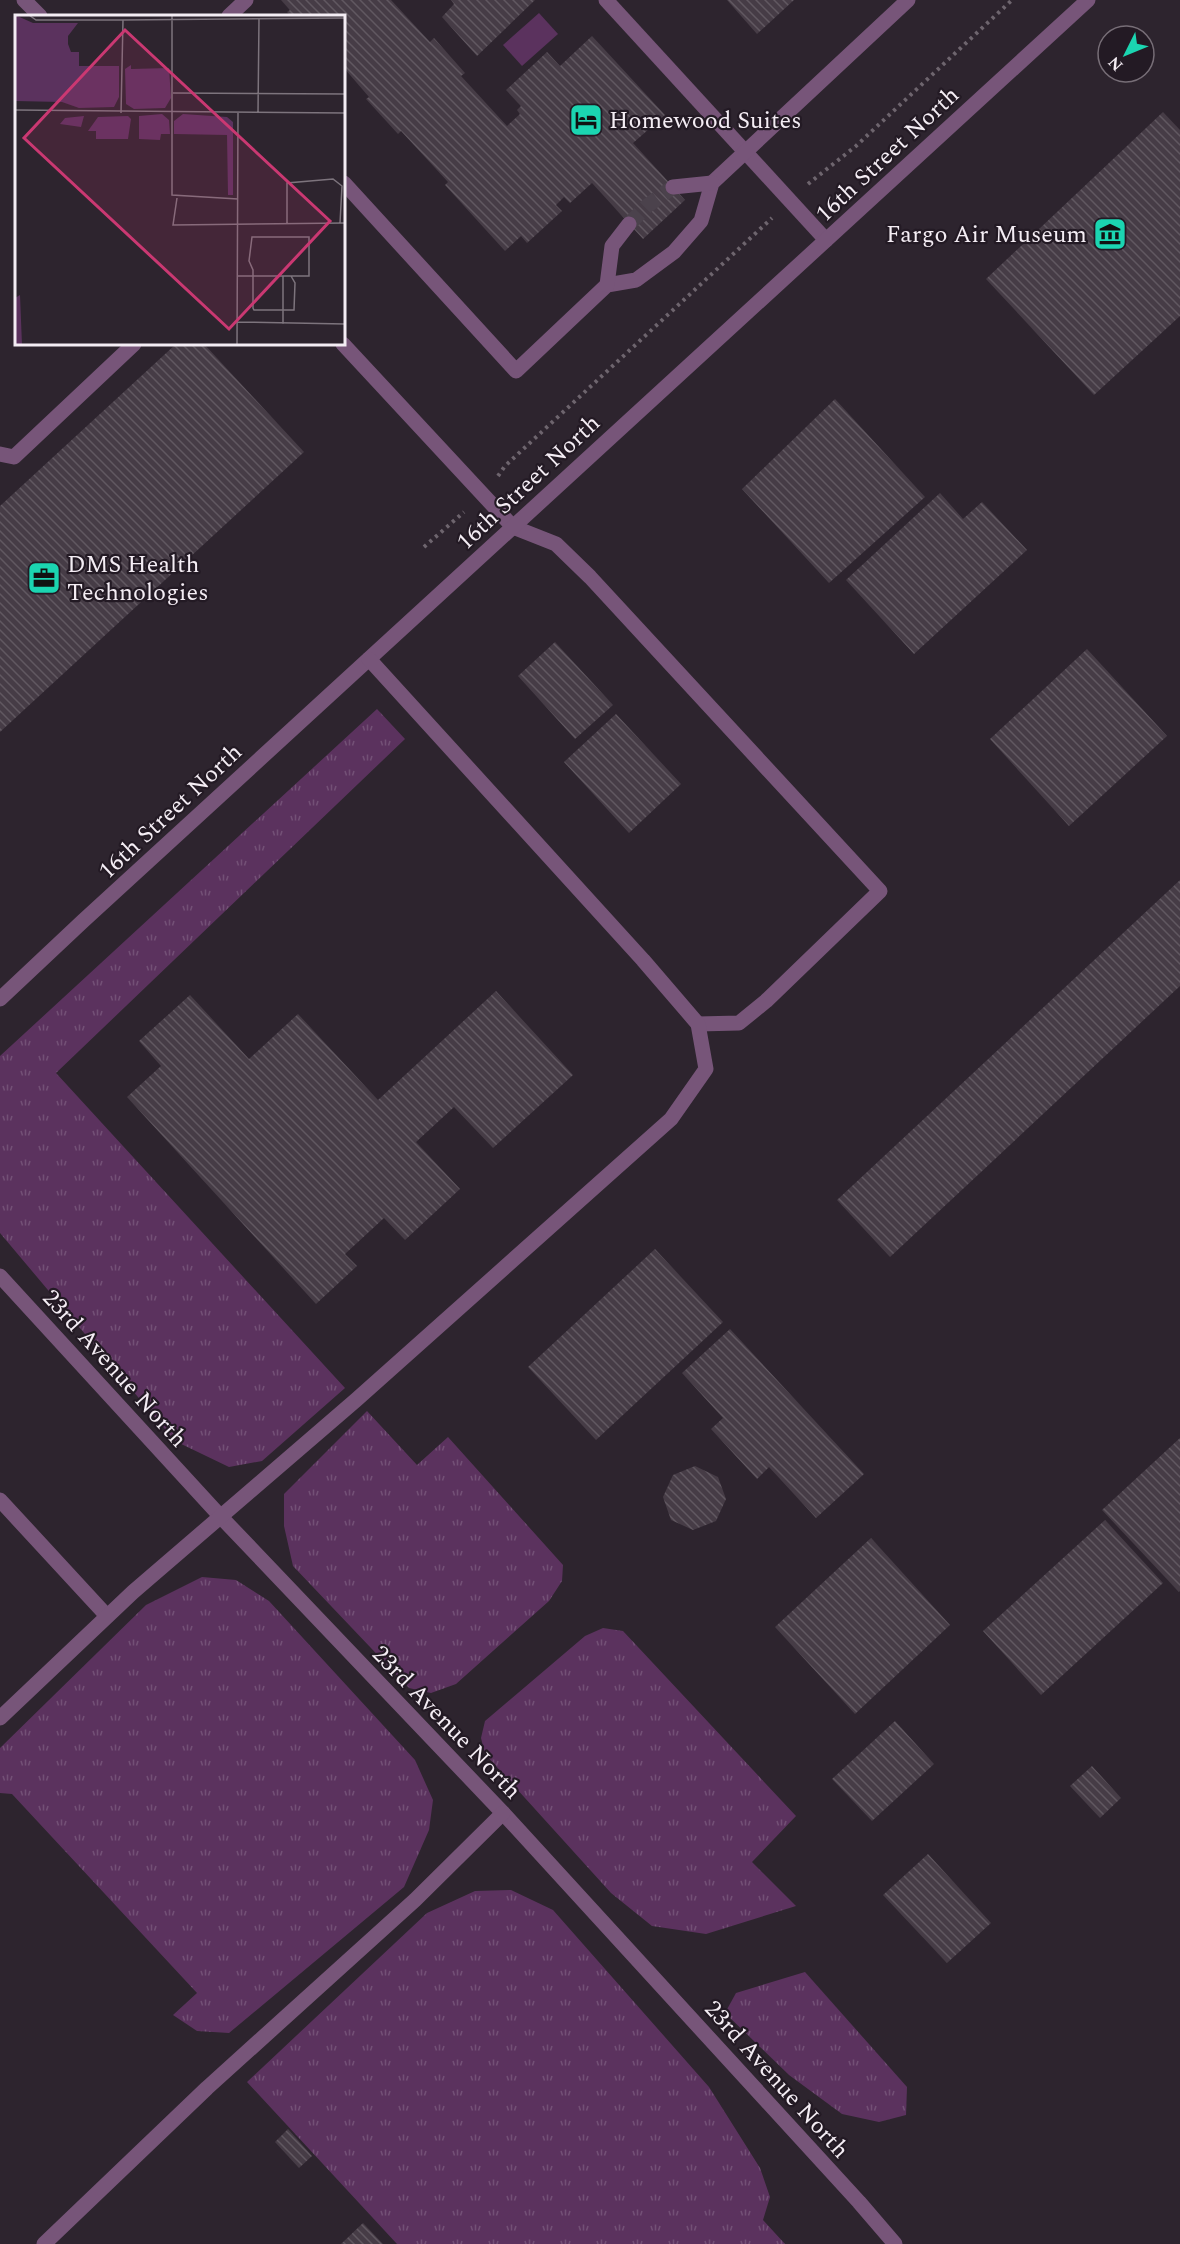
<svg xmlns="http://www.w3.org/2000/svg" width="1180" height="2244" viewBox="0 0 1180 2244" font-family="Spectral,serif">
  <style>
    .grass { fill: url(#grass-tufts) }
    .park { fill: #5b325e }
    .building { fill: url(#building-back-hatch) }
    .lines { fill: none; stroke-linecap: round; stroke-linejoin: round }
    .minor-tunnel { stroke: #4b424c; stroke-width: 15; stroke-dasharray: 15 8; stroke-linecap: butt }
    .path { stroke: #6e656e; stroke-width: 4; stroke-dasharray: 3 4.5; stroke-linecap: butt }
    .minor { stroke: #775579; stroke-width: 15 }
    .labels { text-anchor: middle; stroke-width: 4.5; stroke-linejoin: round; paint-order: stroke }
    .poi-label { font-size: 24px; fill: #f4edf4; stroke: #231a24; text-anchor: start }
    .street-label { font-size: 24px; fill: #f4edf4; stroke: #231a24 }
    .inset-road { fill: none; stroke: #7d747d; stroke-width: 1.5 }
    .view { fill: #ca3872; fill-opacity: 0.15; stroke: #ca3872; stroke-width: 3 }
    .inset-edge { fill: none; stroke: #f4edf4; stroke-width: 3 }
  </style>
  <defs>
    <pattern id="grass-tufts" width="24" height="20" patternUnits="userSpaceOnUse" patternTransform="scale(1.5)"><rect width="24" height="20" fill="#5b325e"/><path d="M3 7l-1-3M5 7V3M7 7l1-3M15 17l-1-3M17 17v-4M19 17l1-3" fill="none" stroke="#735076"/></pattern>
    <pattern id="building-back-hatch" width="6" height="6" patternUnits="userSpaceOnUse" patternTransform="scale(1.5)"><rect width="6" height="6" fill="#463c46"/><path d="M-1 5l2 2M0 0l6 6M5-1l2 2" fill="none" stroke="#615861"/></pattern>
  </defs>
  <rect width="100%" height="100%" fill="#2d242e"/>
  <g class="grass">
    <polygon points="377,709 405,739 56,1073 345,1388 262,1461 229,1467 175,1441 0,1233 0,1056"/>
    <polygon points="367,1411 417,1465 448,1437 563,1565 562,1581 549,1601 456,1684 431,1693 409,1688 293,1566 284,1526 284,1494"/>
    <polygon points="202,1577 236,1580 269,1601 415,1760 433,1800 429,1830 404,1887 229,2033 197,2031 173,2015 197,1993 12,1794 0,1793 0,1748 146,1605"/>
    <polygon points="603,1628 623,1631 796,1816 752,1862 796,1906 706,1934 652,1926 611,1893 485,1754 481,1738 485,1721 585,1636"/>
    <polygon points="511,1890 553,1910 709,2087 760,2168 770,2197 763,2220 785,2244 397,2244 247,2082 427,1913 475,1891"/>
    <polygon points="805,1972 907,2087 906,2115 879,2122 842,2114 789,2075 725,2013 736,1993"/>
  </g>
  <polygon class="park" points="539,13 558,34 522,66 503,45"/>
  <g class="building">
    <polygon points="281,0 391,0 430,42 434,38 465,73 461,76 507,126 520,114 517,110 521,106 506,90 547,52 560,66 592,36 665,115 633,143 685,200 643,239 592,183 570,203 564,197 556,205 562,211 527,243 521,236 505,251 445,185 448,182 401,131 398,134 366,99 369,97 344,68 344,16 291,16 287,12 290,10"/>
    <polygon points="451,0 535,0 477,56 442,17 454,4"/>
    <polygon points="727,0 794,0 757,34"/>
    <polygon points="1163,112 1180,130 1180,316 1094,395 986,279"/>
    <polygon points="176,344 204,344 304,452 0,732 0,506"/>
    <polygon points="835,399 925,497 829,583 742,489"/>
    <polygon points="940,493 963,519 982,502 1027,550 914,654 846,580"/>
    <polygon points="555,642 613,705 575,739 518,676"/>
    <polygon points="1087,649 1167,736 1069,826 990,739"/>
    <polygon points="616,714 681,784 629,833 564,762"/>
    <polygon points="1180,880 1180,986 890,1257 837,1200"/>
    <polygon points="496,991 573,1075 493,1148 454,1107 416,1142 460,1189 405,1240 384,1218 345,1254 357,1266 316,1304 127,1097 161,1066 139,1041 190,995 249,1059 298,1014 378,1100"/>
    <polygon points="655,1249 723,1322 596,1440 528,1367"/>
    <polygon points="730,1329 864,1474 816,1518 769,1467 757,1479 711,1429 723,1418 682,1373"/>
    <polygon points="1180,1438 1180,1591 1179,1592 1102,1510"/>
    <polygon points="695,1466 718,1477 726,1499 716,1521 693,1530 671,1520 663,1497 673,1475"/>
    <polygon points="1105,1520 1163,1583 1041,1695 983,1631"/>
    <polygon points="871,1538 950,1625 855,1714 775,1627"/>
    <polygon points="895,1721 934,1764 872,1821 832,1779"/>
    <polygon points="1092,1766 1121,1798 1100,1818 1070,1786"/>
    <polygon points="928,1854 991,1923 947,1963 883,1895"/>
    <polygon points="288,2129 312,2156 299,2168 275,2142"/>
    <polygon points="363,2223 383,2244 341,2244"/>
  </g>
  <g class="lines">
    <polyline class="minor-tunnel" points="629,224 647,206 673,187"/>
    <g class="path">
      <polyline points="808,184 856,146 1012,0"/>
      <polyline points="498,476 505,466 772,218"/>
      <polyline points="424,547 464,512"/>
    </g>
    <g class="minor">
      <polyline points="24,0 40,16"/>
      <polyline points="606,0 826,240"/>
      <polyline points="229,16 246,0"/>
      <polyline points="344,183 516,371 607,285 636,280 674,252 701,221 712,183 908,0"/>
      <polyline points="673,187 712,183"/>
      <polyline points="607,285 612,246 629,224"/>
      <polyline points="343,344 513,527 556,544 590,577 880,891 766,1001 739,1023 698,1024"/>
      <polyline points="0,454 14,457 134,344"/>
      <polyline points="0,999 83,921 1088,0"/>
      <polyline points="0,1276 221,1517 503,1813 859,2202 895,2244"/>
      <polyline points="0,1500 107,1616"/>
      <polyline points="0,1718 133,1592 356,1400 671,1119 706,1069 698,1024 643,960 369,659"/>
      <polyline points="44,2244 207,2088 415,1900 503,1813"/>
    </g>
  </g>
  <defs>
    <g id="hotel-square" transform="scale(1.725)"><rect x="-9" y="-9" width="18" height="18" rx="4" fill="#1bd5b1" stroke="#231a24"/><path d="M-6-4.5h1.5V1H6V5H4.5V3h-9V5H-6ZM-4 0a1.8 1.8 0 1 1 3.6 0ZM.5 0V-2.5h3Q6-2.5 6 0Z" fill="#111"/></g>
    <g id="museum-square" transform="scale(1.725)"><rect x="-9" y="-9" width="18" height="18" rx="4" fill="#1bd5b1" stroke="#231a24"/><path d="M0-6L6-3V-2H-6V-3ZM-5-1h2V3h-2ZM-1-1h2V3h-2ZM3-1h2V3H3ZM-6 4H6V6H-6Z" fill="#111"/></g>
    <g id="office-square" transform="scale(1.725)"><rect x="-9" y="-9" width="18" height="18" rx="4" fill="#1bd5b1" stroke="#231a24"/><path d="M-6-3h4V-5.5h4V-3h4V5H-6ZM-1-4.5V-3h2v-1.5ZM-6 0V1H6V0Z" fill="#111"/></g>
  </defs>
  <g fill-rule="evenodd">
    <use href="#hotel-square" x="586" y="120"/>
    <use href="#museum-square" x="1110" y="234"/>
    <use href="#office-square" x="44" y="578"/>
  </g>
  <g class="labels">
    <g class="poi-label">
      <text x="609" y="128">Homewood Suites</text>
      <text x="1087" y="242" text-anchor="end">Fargo Air Museum</text>
      <text x="67" y="572">DMS Health<tspan x="67" dy="28">Technologies</tspan></text>
    </g>
    <g class="street-label">
      <text transform="translate(887 154) rotate(-43)" y="8">16th Street North</text>
      <text transform="translate(528 482) rotate(-43)" y="8">16th Street North</text>
      <text transform="translate(170 811) rotate(-43)" y="8">16th Street North</text>
      <text transform="translate(115 1368) rotate(48)" y="8">23rd Avenue North</text>
      <text transform="translate(447 1722) rotate(46)" y="8">23rd Avenue North</text>
      <text transform="translate(777 2079) rotate(48)" y="8">23rd Avenue North</text>
    </g>
  </g>
  <g transform="translate(15 15)">
    <rect width="330" height="330" fill="#2d242e"/>
    <path d="M 0,0 L 18,8 L 63,8 L 53,21 L 53,29 L 56,37 L 64,37 L 64,51 L 104,51 L 104,82 L 99,92 L 64,93 L 47,87 L 0,86 ZM 116,50 L 116,54 L 154,53 L 156,83 L 150,93 L 119,94 L 111,89 L 110,54 ZM 147,99 L 154,105 L 155,119 L 146,119 L 145,125 L 124,124 L 124,101 ZM 168,99 L 212,102 L 218,107 L 218,180 L 213,180 L 212,120 L 159,119 L 159,106 ZM 69,101 L 66,112 L 45,109 L 50,103 ZM 113,101 L 116,104 L 113,124 L 81,124 L 81,116 L 73,116 L 83,102 ZM 5,280 L 7,330 L 0,330 L 0,283 Z" fill="#5b325e"/>
    <path class="inset-road" d="M 14,0 L 21,5 L 108,5M 157,1 L 157,180 L 223,184M 158,78 L 330,79M 0,95 L 330,98M 106,98 L 108,5 L 330,3M 243,98 L 244,3M 162,183 L 158,210 L 330,208M 272,208 L 272,168 L 318,164 L 327,171 L 325,208M 223,261 L 294,261 L 294,222 L 237,222 L 234,246 L 238,255 L 238,293 L 239,295 L 279,295 L 280,268 L 276,261M 222,307 L 330,309M 268,309 L 268,261M 222,330 L 223,98"/>
    <path class="view" d="M 110,15 L 315,206 L 214,314 L 9,123 Z"/>
    <rect width="330" height="330" class="inset-edge"/>
  </g>
  <g transform="translate(1126 54) rotate(227)"><circle r="28" fill="#231a24" stroke="#776e77" stroke-width="1.5"/>
  <path d="M0-4.5L10 22L0 15L-10 22Z" fill="#1bd5b1"/>
  <text y="-9" font-size="16" font-weight="bold" text-anchor="middle" fill="#f4edf4">N</text>
  </g>
</svg>
